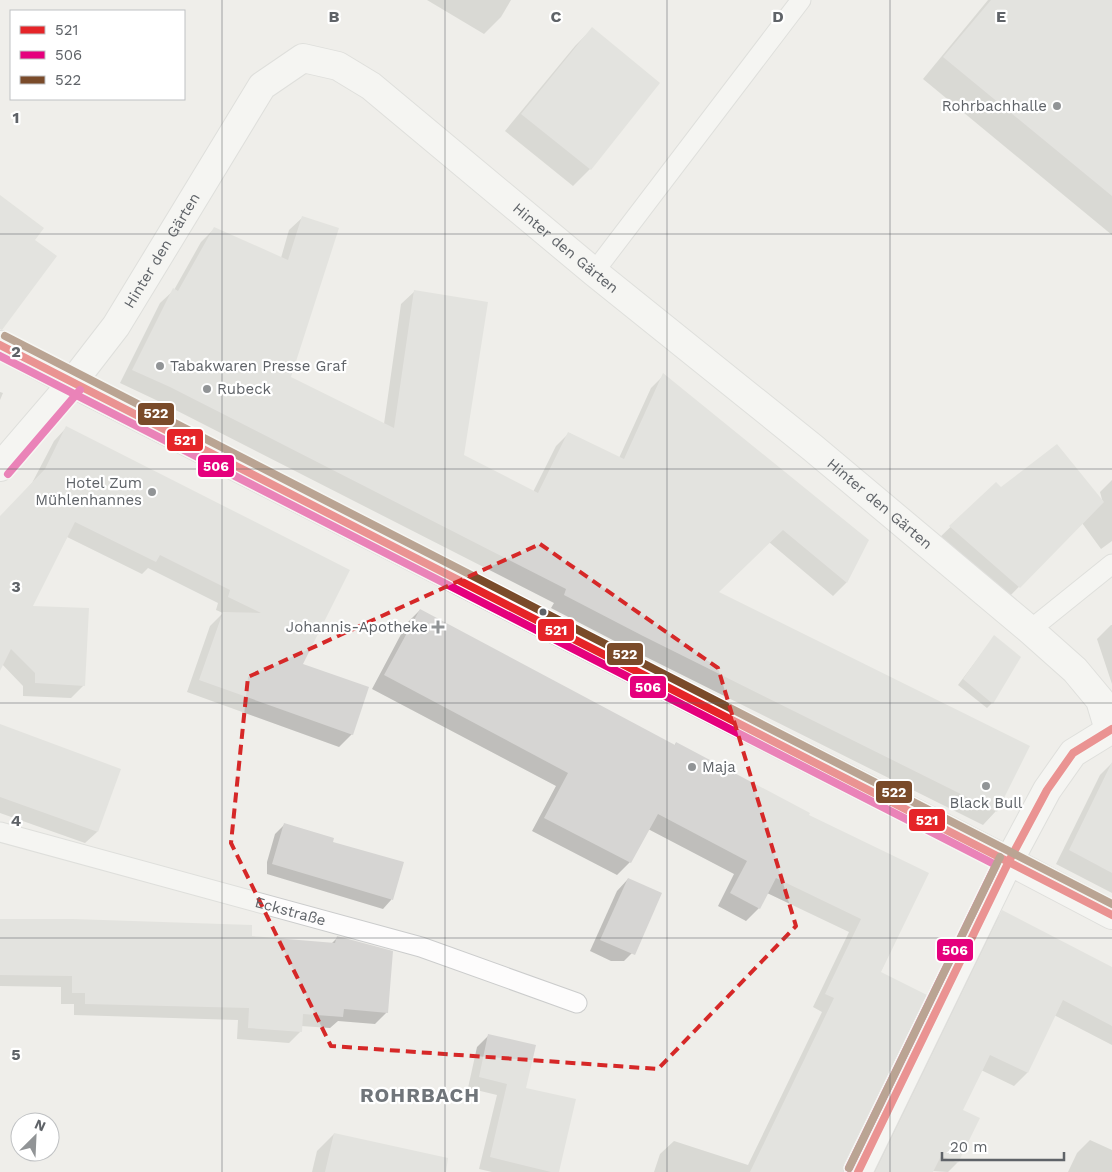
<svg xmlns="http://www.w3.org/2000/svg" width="1112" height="1172" viewBox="0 0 1112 1172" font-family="'Work Sans',sans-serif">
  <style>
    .shadow { fill: #0003 }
    .building { fill: #d6d5d3 }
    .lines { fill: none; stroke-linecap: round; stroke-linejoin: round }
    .service-casing { stroke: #cbcccc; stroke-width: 21 }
    .minor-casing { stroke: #cbcccc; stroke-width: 30 }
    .secondary-casing { stroke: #cacacb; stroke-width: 30 }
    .service { stroke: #fdfcfc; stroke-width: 19 }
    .minor { stroke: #fdfcfc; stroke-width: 28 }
    .secondary { stroke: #fdfcfc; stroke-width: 28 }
    .bus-1-casing { stroke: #fff; stroke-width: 11 }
    .bus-2-casing { stroke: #fff; stroke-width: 11 }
    .bus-3-casing { stroke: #fff; stroke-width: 11 }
    .bus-1 { stroke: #e52428; stroke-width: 8 }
    .bus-2 { stroke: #e5007d; stroke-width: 8 }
    .bus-3 { stroke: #7a4b2a; stroke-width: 8 }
    .marked { fill: none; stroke: #d62828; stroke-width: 4; stroke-dasharray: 10 6; stroke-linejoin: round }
    .grid { fill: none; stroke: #5f6368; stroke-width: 1; stroke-opacity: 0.55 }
    .poi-dot { fill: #919496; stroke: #fff; stroke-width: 2 }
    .bus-dot { fill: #5f6368; stroke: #fff; stroke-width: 2 }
    .labels { text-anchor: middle; stroke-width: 4.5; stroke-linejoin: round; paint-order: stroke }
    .poi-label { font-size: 15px; fill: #5f6368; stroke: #fff; text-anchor: end }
    .street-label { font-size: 15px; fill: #5f6368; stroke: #fff }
    .district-label { font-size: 20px; font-weight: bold; letter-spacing: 1px; fill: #70757a; stroke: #fff }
    .grid-label { font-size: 16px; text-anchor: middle; font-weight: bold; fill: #5f6368; stroke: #fff; stroke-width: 4.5; stroke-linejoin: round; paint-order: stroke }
    .line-badge { stroke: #fff; stroke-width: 2 }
    .badge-label { font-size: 14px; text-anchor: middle; font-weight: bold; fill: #fff }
  </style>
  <rect width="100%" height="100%" fill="#efeeea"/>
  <g class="shadow">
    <polygon points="427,0 511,0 501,17 484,34"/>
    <polygon points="988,0 1112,0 1112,235 923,79"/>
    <polygon points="592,29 659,83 590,169 573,186 505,131 575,46"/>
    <polygon points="303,217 289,377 384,424 401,304 415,291 462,456 533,492 556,446 569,433 619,458 651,388 664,375 868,540 846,583 833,596 769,542 718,592 996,811 983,825 630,649 551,608 554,603 156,400 120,383 160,303 174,290 201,242 214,229 281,258 289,230"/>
    <polygon points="0,392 3,393 0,400"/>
    <polygon points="66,428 348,570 301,664 352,734 339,747 187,692 210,626 223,613 216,610 218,603 148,568 142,574 67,537 31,607 84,685 71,698 23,696 23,686 0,662 0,519 32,483 54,441"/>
    <polygon points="1057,445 1103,503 1100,492 1112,480 1112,541 1101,549 1082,523 1005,601 936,541 996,483 1001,489"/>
    <polygon points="420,610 674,746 676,743 807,816 927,874 880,973 842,1172 654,1172 660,1154 674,1141 748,1165 822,1012 813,1007 849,932 767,893 759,908 746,921 718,906 734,874 648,829 630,862 617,875 532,831 556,786 372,689 407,623"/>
    <polygon points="1111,625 1112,625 1112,684 1097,639"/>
    <polygon points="994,637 992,703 987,708 958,685"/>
    <polygon points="0,726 119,770 97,832 85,843 0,813"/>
    <polygon points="1112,763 1112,893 1056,864 1100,775"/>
    <polygon points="284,825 331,843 402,863 391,900 383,909 267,874 267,862 275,834"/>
    <polygon points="628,879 636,949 624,961 611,961 590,951 617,891"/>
    <polygon points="1003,912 1112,968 1112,1045 1054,1015 1027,1073 1014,1086 981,1070 961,1111 957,1163 948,1172 933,1171 932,1172 870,1172 990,925"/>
    <polygon points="0,920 331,944 338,937 387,1012 375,1024 338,1021 330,1028 301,1026 301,1031 289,1043 237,1039 238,1020 74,1015 74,1004 61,1004 61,987 0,986"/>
    <polygon points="489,1035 525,1088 558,1172 492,1172 479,1169 497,1095 468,1088 477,1047"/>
    <polygon points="334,1134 437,1172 312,1172 317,1151"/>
    <polygon points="1090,1140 1112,1150 1112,1172 1068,1172 1077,1153"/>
  </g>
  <g class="building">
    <polygon points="991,0 1112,0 1112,196 943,57"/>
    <polygon points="592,27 660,83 591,170 521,114"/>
    <polygon points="0,195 44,228 35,240 57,256 2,330 0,329"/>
    <polygon points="302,216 339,228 291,377 394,428 414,290 488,302 464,455 538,493 568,432 624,459 663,373 869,540 847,583 783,530 719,592 1030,746 997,812 643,636 564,595 566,589 170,387 132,370 173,288 178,291 214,227 288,260"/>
    <polygon points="66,426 350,570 303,664 369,687 353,735 199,680 223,612 261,613 228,597 230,590 160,555 156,562 75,522 33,606 89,608 85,686 35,683 35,673 11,649 0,671 0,516 45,469"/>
    <polygon points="1057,444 1104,502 1020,588 949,526 996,482 1001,487"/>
    <polygon points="420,609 675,745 676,742 810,813 809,815 929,873 881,972 927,995 844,1165 843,1172 750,1172 834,998 825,994 861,919 776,878 760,909 730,893 747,861 658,814 631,863 544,818 568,773 384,675"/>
    <polygon points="994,635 1021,657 993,704 963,679"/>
    <polygon points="0,724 121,769 98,832 0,797"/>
    <polygon points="1112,762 1112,873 1069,850"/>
    <polygon points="284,823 334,838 333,842 404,862 393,900 272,864"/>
    <polygon points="628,878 662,893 635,955 600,940"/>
    <polygon points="1002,910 1112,967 1112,1026 1063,1000 1028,1073 990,1055 963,1110 980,1118 958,1163 941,1156 933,1172 875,1172"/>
    <polygon points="0,919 73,919 252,925 252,936 335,943 337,936 393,951 388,1013 344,1009 343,1017 303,1014 302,1032 248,1028 249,1008 85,1004 85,993 72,993 72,976 0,975"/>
    <polygon points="488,1034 536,1045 526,1088 576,1099 559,1172 551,1172 490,1157 507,1084 479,1077"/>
    <polygon points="334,1133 448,1158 446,1172 325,1172"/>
  </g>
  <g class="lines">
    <g class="service-casing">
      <g id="service">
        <polyline points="594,272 801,0"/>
        <polyline points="1030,630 1112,564"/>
        <path id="s1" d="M 0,832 L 421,947 L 577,1003"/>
      </g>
    </g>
    <g class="minor-casing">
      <g id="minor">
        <path id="s2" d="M 0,467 L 72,383 L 116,326 L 262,86 L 303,58 L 338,66 L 371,86 L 594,272 L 813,448 L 1030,630 L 1075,670 L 1100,700 L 1109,730"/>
        <polyline points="858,1172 1009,861 1047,790 1073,753 1112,729"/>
      </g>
    </g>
    <g class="secondary-casing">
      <polyline id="secondary" points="0,345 72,383 1009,861 1112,915"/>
    </g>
    <use href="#service" class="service"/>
    <use href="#minor" class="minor"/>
    <use href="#secondary" class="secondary"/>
    <g class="bus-1-casing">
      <g id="bus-1">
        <polyline points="0,345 1112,915"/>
        <polyline points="858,1172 1009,861 1047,790 1073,753 1112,729"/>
      </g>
    </g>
    <g class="bus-2-casing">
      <g id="bus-2">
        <polyline points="0,356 996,865 849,1168"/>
        <polyline points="8,474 80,390"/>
      </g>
    </g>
    <g class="bus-3-casing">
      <g id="bus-3">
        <polyline points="5,336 1112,904"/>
        <polyline points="849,1168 1000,857"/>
      </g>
    </g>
    <use href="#bus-1" class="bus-1"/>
    <use href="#bus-2" class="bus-2"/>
    <use href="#bus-3" class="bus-3"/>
  </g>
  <path d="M0 0H1112V1172H0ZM 540,544 L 718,668 L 796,926 L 658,1069 L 331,1046 L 231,843 L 248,677 Z" fill="#efeeea" fill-opacity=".55" fill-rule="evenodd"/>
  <path class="marked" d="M 540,544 L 718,668 L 796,926 L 658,1069 L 331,1046 L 231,843 L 248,677 Z"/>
  <path class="grid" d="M 222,0 L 222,1172M 445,0 L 445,1172M 667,0 L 667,1172M 890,0 L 890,1172M 0,234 L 1112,234M 0,469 L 1112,469M 0,703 L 1112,703M 0,938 L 1112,938"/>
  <g class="poi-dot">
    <circle cx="1057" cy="106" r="5"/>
    <circle cx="160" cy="366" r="5"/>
    <circle cx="207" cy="389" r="5"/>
    <circle cx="152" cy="492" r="5"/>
    <path d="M435.5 619.5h5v5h5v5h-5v5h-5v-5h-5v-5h5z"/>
    <circle cx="692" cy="767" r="5"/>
    <circle cx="986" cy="786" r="5"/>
  </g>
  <circle class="bus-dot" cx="543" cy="612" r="4.5"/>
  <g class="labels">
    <g class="poi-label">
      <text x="1047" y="111">Rohrbachhalle</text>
      <text x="170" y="371" text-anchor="start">Tabakwaren Presse Graf</text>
      <text x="217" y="394" text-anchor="start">Rubeck</text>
      <text x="142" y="488">Hotel Zum<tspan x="142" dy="17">Mühlenhannes</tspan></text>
      <text x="428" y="632">Johannis-Apotheke</text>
      <text x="702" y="772" text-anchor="start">Maja</text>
      <text x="986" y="808" text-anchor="middle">Black Bull</text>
    </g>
    <g class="street-label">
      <text dy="5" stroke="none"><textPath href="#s2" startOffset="841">Hinter den Gärten</textPath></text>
      <text dy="5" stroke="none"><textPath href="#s2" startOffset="271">Hinter den Gärten</textPath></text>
      <text dy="5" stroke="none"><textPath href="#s2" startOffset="1246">Hinter den Gärten</textPath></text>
      <text dy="5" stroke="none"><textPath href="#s1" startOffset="301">Eckstraße</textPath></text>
    </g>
    <g class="district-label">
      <text x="420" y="1102">ROHRBACH</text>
    </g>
  </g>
  <g class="grid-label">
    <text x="334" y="22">B</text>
    <text x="556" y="22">C</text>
    <text x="778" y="22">D</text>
    <text x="1001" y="22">E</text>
    <text x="16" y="123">1</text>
    <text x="16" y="357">2</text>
    <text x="16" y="592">3</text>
    <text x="16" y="826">4</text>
    <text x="16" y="1060">5</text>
  </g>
  <g class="line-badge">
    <rect x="137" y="402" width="38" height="24" rx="5" fill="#7a4b2a"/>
    <rect x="166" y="428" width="38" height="24" rx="5" fill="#e52428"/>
    <rect x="197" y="454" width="38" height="24" rx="5" fill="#e5007d"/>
    <rect x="537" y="618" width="38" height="24" rx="5" fill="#e52428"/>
    <rect x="606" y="642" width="38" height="24" rx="5" fill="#7a4b2a"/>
    <rect x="629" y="675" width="38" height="24" rx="5" fill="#e5007d"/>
    <rect x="875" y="780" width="38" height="24" rx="5" fill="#7a4b2a"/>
    <rect x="908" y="808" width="38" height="24" rx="5" fill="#e52428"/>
    <rect x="936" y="938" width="38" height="24" rx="5" fill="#e5007d"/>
  </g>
  <g class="badge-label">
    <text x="156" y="418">522</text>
    <text x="185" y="445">521</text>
    <text x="216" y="471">506</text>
    <text x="556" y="635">521</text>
    <text x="625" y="659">522</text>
    <text x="648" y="692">506</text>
    <text x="894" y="797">522</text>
    <text x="927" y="825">521</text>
    <text x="955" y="955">506</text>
  </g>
  <rect x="10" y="10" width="175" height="90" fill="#ffffff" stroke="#bfc1c3"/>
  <rect x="20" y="26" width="25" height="8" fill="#e52428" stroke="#bfc1c3"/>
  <text x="55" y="35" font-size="15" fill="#5f6368">521</text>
  <rect x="20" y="51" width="25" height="8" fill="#e5007d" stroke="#bfc1c3"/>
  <text x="55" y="60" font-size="15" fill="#5f6368">506</text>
  <rect x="20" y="76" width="25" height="8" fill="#7a4b2a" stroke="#bfc1c3"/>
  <text x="55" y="85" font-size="15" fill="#5f6368">522</text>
  <g transform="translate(35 1137) rotate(24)"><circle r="24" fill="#ffffff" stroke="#bfc1c3"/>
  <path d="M0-4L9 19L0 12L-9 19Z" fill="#919496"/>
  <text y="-8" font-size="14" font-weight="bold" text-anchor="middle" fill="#5f6368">N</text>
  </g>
  <path d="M942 1152v8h122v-8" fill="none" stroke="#5f6368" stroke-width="2.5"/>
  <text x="950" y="1152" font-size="15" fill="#5f6368" stroke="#ffffff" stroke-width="4" paint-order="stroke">20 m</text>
</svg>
